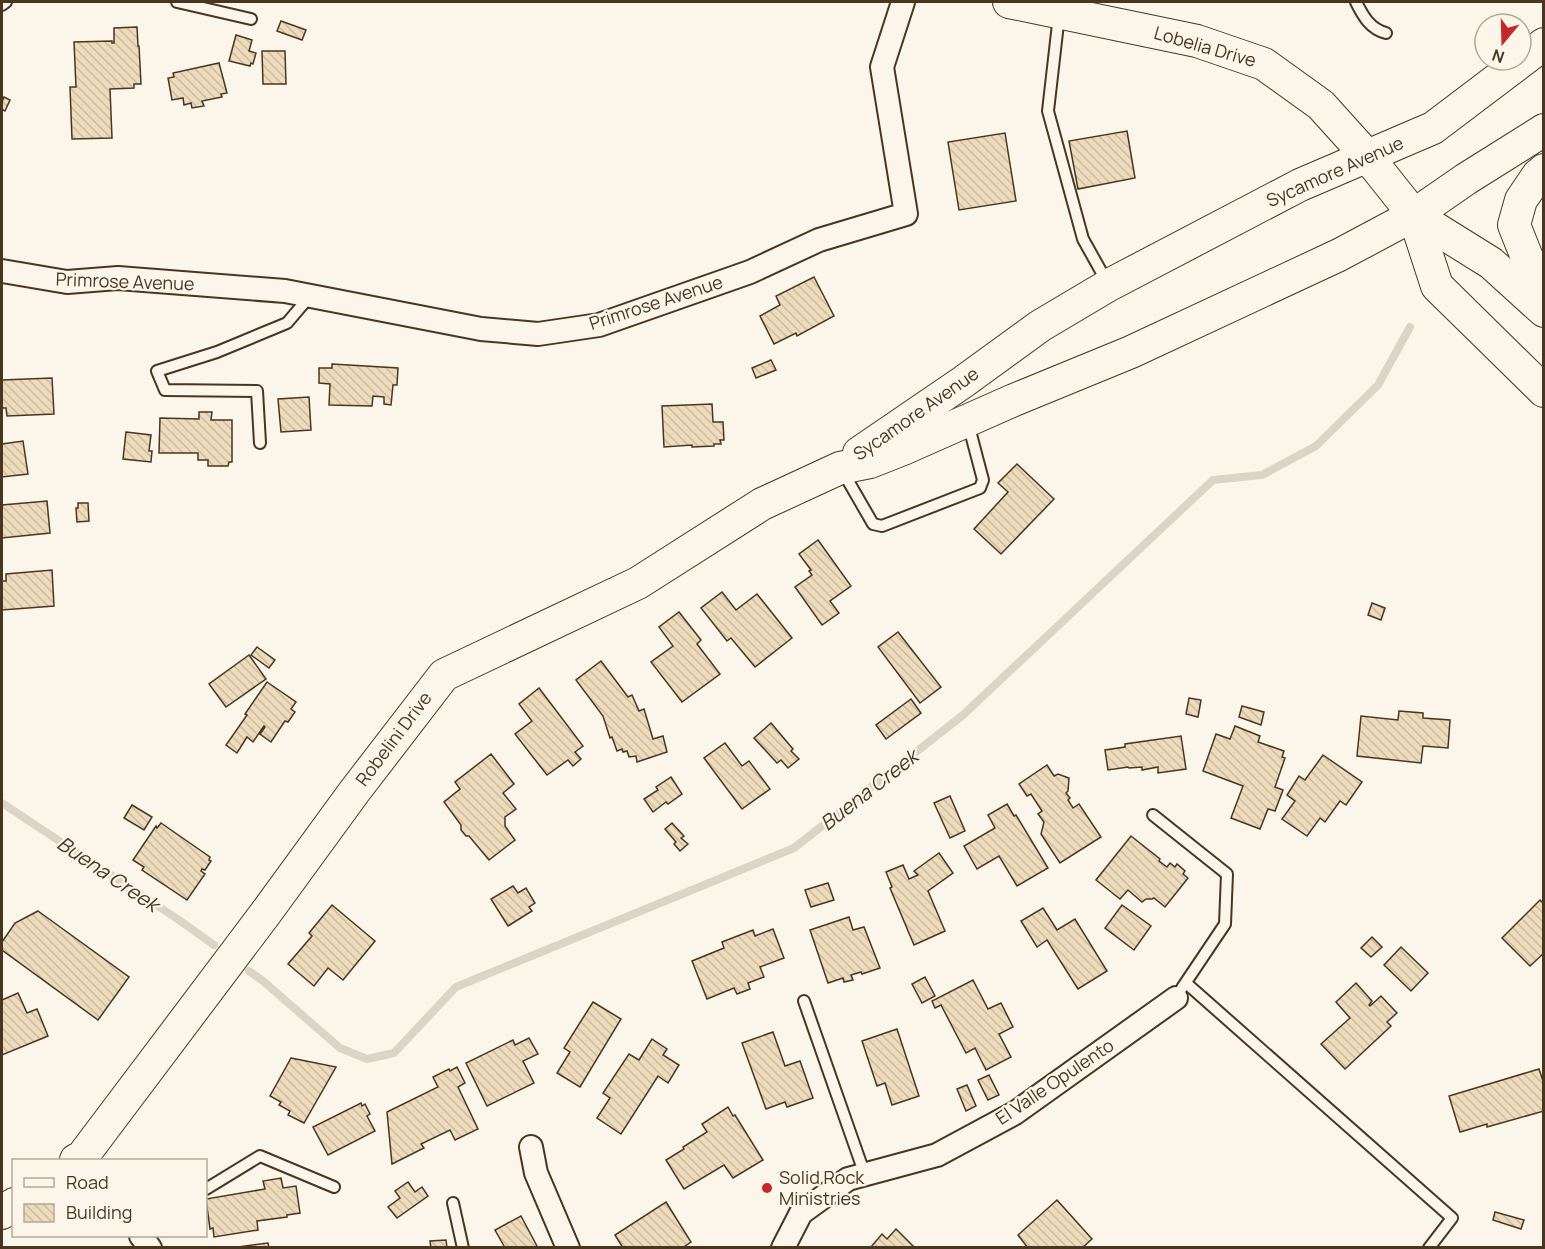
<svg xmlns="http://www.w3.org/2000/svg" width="1545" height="1249" viewBox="0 0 1545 1249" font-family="Manrope,sans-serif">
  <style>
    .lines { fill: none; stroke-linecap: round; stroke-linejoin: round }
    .stream { stroke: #dcd4c6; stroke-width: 8 }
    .building { fill: url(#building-back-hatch); stroke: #4a3520; stroke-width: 1.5 }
    .lane-casing { stroke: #4a3520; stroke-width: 14 }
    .street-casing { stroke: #4a3520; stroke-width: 26 }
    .secondary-casing { stroke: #4a3520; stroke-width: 34 }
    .lane { stroke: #fbf6e9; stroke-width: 10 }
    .street { stroke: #fbf6e9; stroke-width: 22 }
    .secondary { stroke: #fbf6e9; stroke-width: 32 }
    .poi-dot { fill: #c62828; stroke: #fbf6e9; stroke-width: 2 }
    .labels { text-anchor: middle; stroke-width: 4.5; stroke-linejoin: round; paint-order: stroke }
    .street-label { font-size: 18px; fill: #4a3520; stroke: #fbf6e9 }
    .poi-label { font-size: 18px; fill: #4a3520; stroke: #fbf6e9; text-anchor: start }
    .water-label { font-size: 20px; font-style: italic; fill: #4a3520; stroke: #fbf6e9 }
  </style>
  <defs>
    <pattern id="building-back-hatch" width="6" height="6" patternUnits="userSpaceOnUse" patternTransform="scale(1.5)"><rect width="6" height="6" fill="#ecdcbc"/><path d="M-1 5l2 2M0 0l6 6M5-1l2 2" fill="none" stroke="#ccbda1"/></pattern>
  </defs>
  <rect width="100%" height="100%" fill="#fbf6e9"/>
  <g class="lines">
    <g class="stream">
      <polyline points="2,803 179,920 214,945"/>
      <polyline points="249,971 263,981 340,1048 367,1059 394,1053 456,987 794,848 963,715 1213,480 1262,475 1316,446 1378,385 1410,327"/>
    </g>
  </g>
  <g class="building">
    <polygon points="281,21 306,30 302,40 277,31"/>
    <polygon points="137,27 138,46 139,46 141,84 134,84 134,88 110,89 112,138 72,139 70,87 76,87 74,42 112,41 112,43 114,43 114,28"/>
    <polygon points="236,35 252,40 249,51 256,53 253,64 251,63 250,66 229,61"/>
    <polygon points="262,51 285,51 286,84 263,84"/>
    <polygon points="219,63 227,93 221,94 222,97 202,101 204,106 192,108 191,103 184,105 183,98 172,100 168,78 174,77 173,73"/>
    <polygon points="4,97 10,100 5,111 2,109 2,102"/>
    <polygon points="1127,131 1135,178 1078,189 1069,141"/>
    <polygon points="1005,133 1016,201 959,210 948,142"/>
    <polygon points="814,277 834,316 797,336 796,333 774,344 760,316 780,305 776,296"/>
    <polygon points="771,360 776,370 756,378 752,368"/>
    <polygon points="332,364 398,368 397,385 393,385 391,405 384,404 384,397 373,396 372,406 329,405 330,384 319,383 319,368 332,368"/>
    <polygon points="52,378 54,414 7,416 6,408 2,408 2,380"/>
    <polygon points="309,397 311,430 281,432 278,399"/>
    <polygon points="712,404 713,422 723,422 724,440 720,440 721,444 714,444 714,446 692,447 692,445 664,447 662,406"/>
    <polygon points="199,412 212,412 211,420 232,420 232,462 229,462 228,466 208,466 208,460 198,460 198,453 159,453 160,418 199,419"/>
    <polygon points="126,432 151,435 149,451 152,451 151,462 123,459"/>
    <polygon points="23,441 28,474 2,477 2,444"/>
    <polygon points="1017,464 1054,499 1001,554 974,529 1008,492 998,483"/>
    <polygon points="47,501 50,533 2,538 2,505"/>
    <polygon points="78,503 88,503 89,521 77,522 76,508 78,508"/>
    <polygon points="818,540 851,586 830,601 839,613 822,625 795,587 812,575 809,571 811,570 799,554"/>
    <polygon points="52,570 54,606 2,610 2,581 6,581 6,574"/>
    <polygon points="722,592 736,610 757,594 792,638 755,667 731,638 727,641 701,608"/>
    <polygon points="1372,603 1385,608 1381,620 1368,615"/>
    <polygon points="679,612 701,640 697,644 720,674 682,702 651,662 673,646 659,627"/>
    <polygon points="898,632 941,687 920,703 878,647"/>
    <polygon points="257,647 275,660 269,668 251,655"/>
    <polygon points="249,655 266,679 226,707 209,684"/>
    <polygon points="601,661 628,697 632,695 639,711 644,709 653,739 663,736 667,752 637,762 636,756 629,757 627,751 623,752 622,749 617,751 612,737 610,738 603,716 576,680"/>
    <polygon points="267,682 296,702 291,709 295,712 288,722 285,721 271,742 260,734 265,727 264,726 253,742 247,737 237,753 226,745 247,715 245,714"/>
    <polygon points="539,688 583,746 575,752 581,759 573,766 568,760 547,775 515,734 532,721 519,704"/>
    <polygon points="1189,698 1201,700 1198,717 1186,714"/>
    <polygon points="911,699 921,713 886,739 876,725"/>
    <polygon points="1242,706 1264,712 1261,725 1239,717"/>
    <polygon points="1399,711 1423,713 1423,718 1450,720 1448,748 1423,746 1421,763 1357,756 1361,716 1398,720"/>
    <polygon points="771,723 793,749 791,751 799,759 788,768 781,760 777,763 754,738"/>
    <polygon points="1235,726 1260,736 1258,742 1284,751 1282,757 1285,758 1275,787 1283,790 1275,811 1268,809 1260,829 1231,818 1243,786 1203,771 1216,734 1230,739"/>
    <polygon points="1181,736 1186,769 1158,773 1158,767 1142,770 1142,767 1129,768 1128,767 1108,770 1105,750 1125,747 1125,744"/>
    <polygon points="725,743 742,766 749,761 770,789 742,809 704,758"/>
    <polygon points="491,754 514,784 503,793 516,809 505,817 505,826 515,840 489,860 469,836 466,836 461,830 461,825 444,802 460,789 455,782"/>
    <polygon points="1323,755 1362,782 1346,805 1340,801 1325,822 1320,818 1307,836 1282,819 1295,801 1287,795 1299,776 1305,780"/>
    <polygon points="1047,765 1054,776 1058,774 1069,778 1068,791 1066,793 1070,798 1068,800 1073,808 1079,804 1101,837 1060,863 1041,834 1044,822 1038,814 1042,811 1031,794 1027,796 1019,784"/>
    <polygon points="671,777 682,794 668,804 666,802 653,812 644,799 658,790 656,787"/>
    <polygon points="950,796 965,831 950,838 934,803"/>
    <polygon points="1007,804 1014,816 1016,815 1048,868 1017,886 999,856 977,869 964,846 995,828 988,815"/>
    <polygon points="132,805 152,817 144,830 124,818"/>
    <polygon points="161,823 210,857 209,860 211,861 205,870 202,869 201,871 205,874 187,900 142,870 144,867 133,860 156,826 157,828"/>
    <polygon points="672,823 684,836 681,838 688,844 680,851 674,844 676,842 665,829"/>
    <polygon points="1131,836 1160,859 1159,861 1167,867 1170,863 1175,867 1177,864 1185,871 1183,874 1188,878 1165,907 1154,898 1152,899 1146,899 1142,902 1128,890 1120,899 1096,880"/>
    <polygon points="939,853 953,873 928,891 945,931 914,945 890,888 892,887 886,872 903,865 909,879 918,875 914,871"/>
    <polygon points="828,883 834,900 811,907 805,890"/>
    <polygon points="513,886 518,893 526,888 535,903 529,907 532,911 508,926 491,899"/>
    <polygon points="1540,900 1544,904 1544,953 1530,966 1502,938"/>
    <polygon points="332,905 375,941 343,980 328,968 314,986 288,964 312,936 309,933"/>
    <polygon points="1122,905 1151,926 1134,950 1105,928"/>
    <polygon points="1043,908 1057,930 1075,919 1107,971 1078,989 1047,940 1037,947 1021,921"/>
    <polygon points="38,911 129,977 98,1020 2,950 2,942 15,923"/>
    <polygon points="849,917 853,930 864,927 880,968 862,974 861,972 851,975 853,980 844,982 843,978 828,983 810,930"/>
    <polygon points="773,929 784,958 760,967 764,977 748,983 750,989 737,994 734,988 707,999 692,961 724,948 722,942 753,930 755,936"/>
    <polygon points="1372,937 1382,947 1371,957 1361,948"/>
    <polygon points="1401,947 1428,973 1411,991 1384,965"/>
    <polygon points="925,977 935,996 922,1003 912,984"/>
    <polygon points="973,980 988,1009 1001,1003 1013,1027 999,1034 1011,1057 986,1070 975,1048 966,1053 941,1005 935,1008 932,1001"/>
    <polygon points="1356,983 1372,1001 1369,1005 1370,1006 1381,996 1397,1013 1387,1022 1391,1026 1345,1069 1321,1044 1350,1018 1336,1002"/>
    <polygon points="18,993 27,1013 37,1009 48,1036 2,1055 2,1000"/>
    <polygon points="593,1002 621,1019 580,1087 557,1073 570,1052 564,1048"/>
    <polygon points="897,1029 919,1096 892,1105 885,1083 877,1086 862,1041"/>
    <polygon points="773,1032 785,1066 800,1061 813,1098 787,1107 785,1102 766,1109 742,1043"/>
    <polygon points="529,1038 538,1054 523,1061 534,1083 487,1106 466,1063 513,1040 515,1045"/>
    <polygon points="652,1039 667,1049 663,1055 679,1065 668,1083 658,1076 621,1134 597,1118 610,1098 603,1093 629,1054 639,1060"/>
    <polygon points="291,1058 336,1067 304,1123 288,1115 290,1111 279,1105 281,1102 270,1096"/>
    <polygon points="457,1067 465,1083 458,1087 478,1129 455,1140 450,1130 421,1144 424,1148 392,1164 387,1112 438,1087 433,1077 449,1069 450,1071"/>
    <polygon points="1539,1069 1544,1084 1544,1111 1487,1127 1487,1124 1460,1132 1449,1096"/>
    <polygon points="989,1075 999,1095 988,1100 978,1080"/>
    <polygon points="967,1085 976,1106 966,1111 957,1089"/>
    <polygon points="361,1103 362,1106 365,1104 370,1114 367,1116 375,1131 328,1155 313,1127"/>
    <polygon points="728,1107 733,1116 735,1115 763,1160 733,1178 724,1165 684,1189 666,1160 684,1149 683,1147 707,1132 702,1124"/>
    <polygon points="281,1178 283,1188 296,1186 300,1213 287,1215 287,1217 257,1221 258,1230 214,1237 213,1228 210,1229 206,1199 265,1189 263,1181"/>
    <polygon points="408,1182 415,1192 422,1187 428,1196 397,1218 388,1207 400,1198 395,1191"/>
    <polygon points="1057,1200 1092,1239 1082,1248 1028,1248 1018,1235"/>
    <polygon points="666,1202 691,1242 682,1248 623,1248 615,1235"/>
    <polygon points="1495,1212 1524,1220 1521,1229 1493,1220"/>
    <polygon points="521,1216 538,1248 502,1248 504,1246 495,1230"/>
    <polygon points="896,1229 915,1248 870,1248 882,1234 887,1239"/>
    <polygon points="446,1240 447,1248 431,1248 430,1241"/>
    <polygon points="268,1243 269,1248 238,1247"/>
  </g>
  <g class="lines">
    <g class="lane-casing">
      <g id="lane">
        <polyline points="177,2 251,19"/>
        <path d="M 1356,2 C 1363,16 1370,29 1386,33"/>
        <polyline points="2,5 6,2"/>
        <polyline points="1059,15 1048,111 1083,239 1107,282"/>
        <polyline points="260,443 257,391 165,390 157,371 217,352 287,323 310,296"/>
        <polyline points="843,472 873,524 882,526 980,488 983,480 968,423"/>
        <polyline points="1153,815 1227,874 1225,924 1182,988"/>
        <polyline points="1186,983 1452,1218 1429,1248"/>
        <polyline points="804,1001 865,1175"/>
        <polyline points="206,1189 260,1156 334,1187"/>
        <polyline points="453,1203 463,1248"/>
      </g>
    </g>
    <g class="street-casing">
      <g id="street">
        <polyline points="2,271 67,282 118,278 285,291 481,329 538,334 599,325 750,272 819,240 906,214 882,67 903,2"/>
        <polyline points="531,1147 536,1173 568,1248"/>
        <polyline points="141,1236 150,1248"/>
        <polyline points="783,1248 801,1213 848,1179 937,1155 1015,1113 1176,998"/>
      </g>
    </g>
    <g class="secondary-casing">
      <g id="secondary">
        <polyline points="1009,2 1197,41 1264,64 1321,105 1367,156 1414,215 1491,263 1544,311"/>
        <polyline points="1544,170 1538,175 1521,200 1514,225 1528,260 1544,275"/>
        <polyline points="1414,215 1437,286 1544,391"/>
        <polyline points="859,453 963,382 1040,326 1109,285 1300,185 1433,128 1544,44"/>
        <polyline points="76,1160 82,1157 265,914 354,792 444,675 638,583 762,504 840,468 870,462 903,449 1014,400 1131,352 1339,255 1414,215 1466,179 1544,130"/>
        <polyline points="2,1213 14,1204"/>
      </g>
    </g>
    <use href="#lane" class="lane"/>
    <use href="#street" class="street"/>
    <use href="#secondary" class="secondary"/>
  </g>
  <circle class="poi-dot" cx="767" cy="1188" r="6"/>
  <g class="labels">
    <g class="street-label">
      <text transform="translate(1205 47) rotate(16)" y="6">Lobelia Drive</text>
      <text transform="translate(1335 172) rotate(-24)" y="6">Sycamore Avenue</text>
      <text transform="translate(125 282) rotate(2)" y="6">Primrose Avenue</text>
      <text transform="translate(656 303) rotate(-18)" y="6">Primrose Avenue</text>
      <text transform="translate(916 414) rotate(-35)" y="6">Sycamore Avenue</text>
      <text transform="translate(394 739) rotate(-53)" y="6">Robelini Drive</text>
      <text transform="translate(1055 1082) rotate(-34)" y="6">El Valle Opulento</text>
    </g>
    <g class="poi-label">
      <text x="779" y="1184">Solid Rock<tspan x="779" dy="21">Ministries</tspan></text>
    </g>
    <g class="water-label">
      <text transform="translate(869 790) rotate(-38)" y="7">Buena Creek</text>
      <text transform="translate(108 874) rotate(34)" y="7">Buena Creek</text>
    </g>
  </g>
  <rect width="1545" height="1249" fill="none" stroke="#4a3520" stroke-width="6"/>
  <rect x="12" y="1159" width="195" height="78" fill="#fbf6e9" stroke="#b4a999" stroke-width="1.5"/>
  <rect x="24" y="1178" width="30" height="9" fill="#fbf6e9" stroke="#b4a999" stroke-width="1.5"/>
  <text x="66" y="1189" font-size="18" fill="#4a3520">Road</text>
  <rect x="24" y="1204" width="30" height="18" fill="url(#building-back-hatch)" stroke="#b4a999" stroke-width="1.5"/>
  <text x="66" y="1219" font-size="18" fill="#4a3520">Building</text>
  <g transform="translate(1503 42) rotate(199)"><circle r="28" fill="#fbf6e9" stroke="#b4a999" stroke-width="1.5"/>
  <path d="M0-4.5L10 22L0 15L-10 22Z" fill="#c62828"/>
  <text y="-9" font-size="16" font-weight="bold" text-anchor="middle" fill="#4a3520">N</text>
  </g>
</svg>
